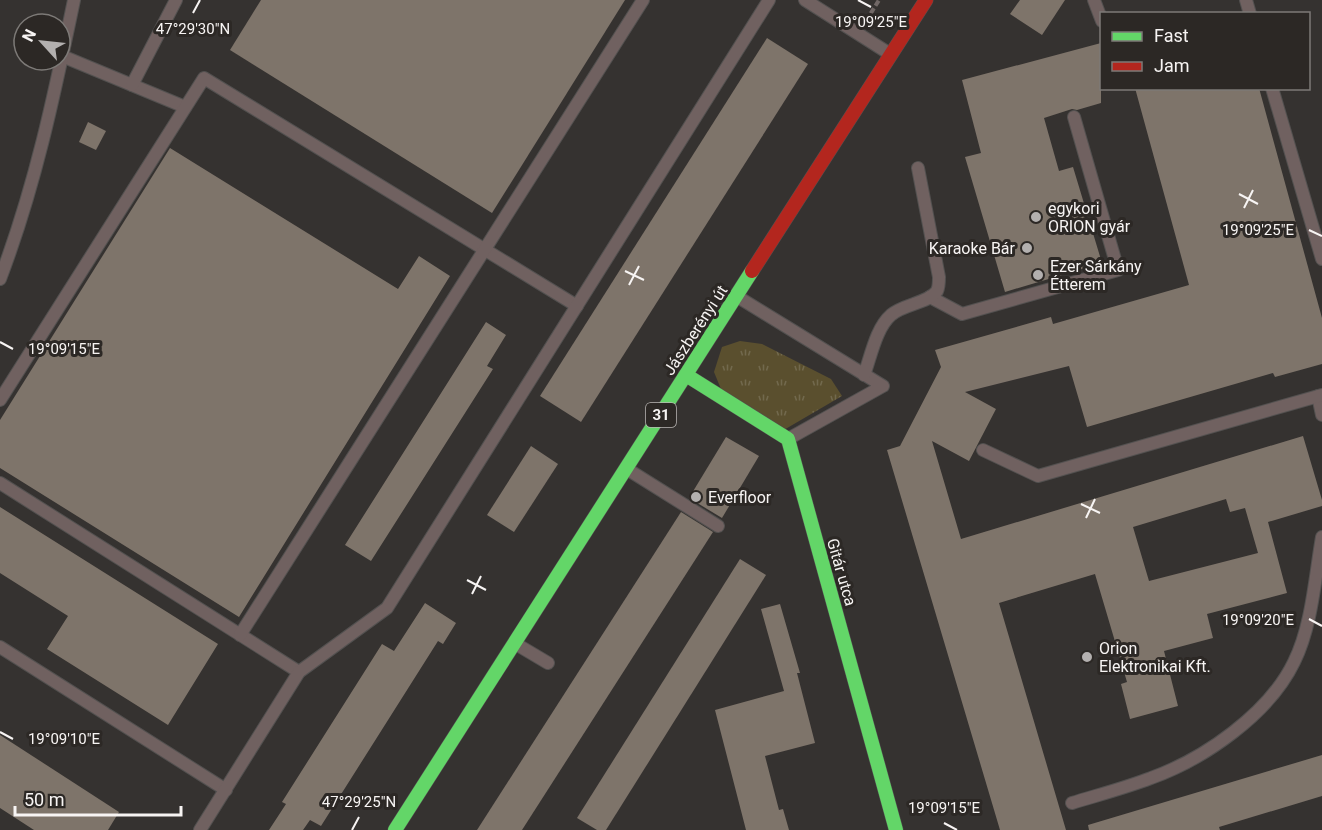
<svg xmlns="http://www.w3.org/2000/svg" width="1322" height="830" viewBox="0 0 1322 830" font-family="Roboto,sans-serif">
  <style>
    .grass { fill: url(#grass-tufts) }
    .building { fill: #7e746a; fill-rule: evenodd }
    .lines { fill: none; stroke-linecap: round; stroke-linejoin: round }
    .lane-casing { stroke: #535150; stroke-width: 14 }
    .fast-casing { stroke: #535150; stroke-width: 15 }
    .jam-casing { stroke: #535150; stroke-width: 15 }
    .path { stroke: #716866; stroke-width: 4; stroke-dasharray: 6 3; stroke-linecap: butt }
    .lane { stroke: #706160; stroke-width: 12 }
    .fast { stroke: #63d668; stroke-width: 14 }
    .jam { stroke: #b3261e; stroke-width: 14 }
    .ticks { fill: none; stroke: #f7f4f3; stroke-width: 2 }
    .poi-dot { fill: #b3b0af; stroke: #2c2825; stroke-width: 2 }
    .labels { text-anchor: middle; stroke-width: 6; stroke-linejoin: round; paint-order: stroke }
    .shield { fill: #2c2825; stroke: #bab7b5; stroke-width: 1.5 }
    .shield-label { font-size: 15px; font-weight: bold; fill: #f7f4f3 }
    .poi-label { font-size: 16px; fill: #f7f4f3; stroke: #2c2825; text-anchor: start }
    .street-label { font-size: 16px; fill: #f7f4f3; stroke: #2c2825 }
    .ticks-label { font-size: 15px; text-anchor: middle; fill: #f7f4f3; stroke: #2c2825; stroke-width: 6; stroke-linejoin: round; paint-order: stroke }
  </style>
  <defs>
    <pattern id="grass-tufts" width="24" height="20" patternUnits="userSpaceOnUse" patternTransform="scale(1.5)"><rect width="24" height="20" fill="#5a4f2e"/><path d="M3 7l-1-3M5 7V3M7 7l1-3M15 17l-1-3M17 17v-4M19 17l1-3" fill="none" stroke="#72694d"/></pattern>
  </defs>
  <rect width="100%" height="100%" fill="#353230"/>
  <polygon class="grass" points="740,341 762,344 831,379 842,396 782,431 721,389 714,372 722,347"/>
  <g class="building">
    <polygon points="261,0 625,0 492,213 230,50"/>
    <polygon points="1020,0 1065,0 1042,35 1010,14"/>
    <polygon points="767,38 808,64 581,422 540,396"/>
    <polygon points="1101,43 1101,103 1077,110 1072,109 1044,118 1059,171 1073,167 1102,263 1005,292 965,157 981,153 962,80"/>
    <path d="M 1135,88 L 1259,88 L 1322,318 L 1322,364 L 1275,377 L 1273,373 L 1087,427 L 1069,366 L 965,392 L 996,409 L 969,461 L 932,441 L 961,539 L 1303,436 L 1322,500 L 1322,506 L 1268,522 L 1287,593 L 1207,614 L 1213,638 L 1164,651 L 1178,706 L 1130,719 L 1121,684 L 1127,682 L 1095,574 L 999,603 L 1066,830 L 1000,830 L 887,450 L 900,446 L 941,367 L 935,350 L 1051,317 L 1053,324 L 1189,285 ZM 1226,499 L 1230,512 L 1245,508 L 1258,553 L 1149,581 L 1133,527 Z"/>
    <polygon points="88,122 106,131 96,150 79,142"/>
    <polygon points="170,148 398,289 419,256 450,276 239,617 0,468 0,420"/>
    <polygon points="486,322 506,335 487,366 493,369 371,561 345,545"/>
    <polygon points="726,437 759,456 722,518 689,498"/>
    <polygon points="531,446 558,464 514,532 487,515"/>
    <polygon points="0,507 218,644 168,725 47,649 68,616 0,573"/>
    <polygon points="681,512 713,532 522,830 477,830"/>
    <polygon points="740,559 766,575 606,830 597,830 577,818"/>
    <polygon points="425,603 456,623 443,644 438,641 321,826 310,820 303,830 269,830 286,804 282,802 382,644 394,651"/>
    <polygon points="780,604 800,673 797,673 815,743 765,756 779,810 783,809 789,830 746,830 715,710 784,691 761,609"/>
    <polygon points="0,735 119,812 108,830 34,830 0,808"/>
    <polygon points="1322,755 1322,796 1219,827 1220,830 1089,830 1088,825"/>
  </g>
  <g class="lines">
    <g class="lane-casing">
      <g id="lane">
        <polyline points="805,0 890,54"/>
        <polyline points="1094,0 1102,21"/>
        <polyline points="1246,0 1250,14"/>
        <polyline points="62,56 185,107"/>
        <polyline points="132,85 176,0"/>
        <polyline points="1272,88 1322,259"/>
        <path d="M 0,279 C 35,187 54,96 74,0"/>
        <polyline points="738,297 883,386 788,439"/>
        <polyline points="930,297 962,314 1118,270 1074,117"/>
        <path d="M 864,375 C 871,356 876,328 891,315 C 903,304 929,303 937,291 C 939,287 939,281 939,277 L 918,168"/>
        <polyline points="1318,396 1322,415"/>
        <polyline points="0,400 204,78 577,306"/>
        <polyline points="983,450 1038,476 1322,395"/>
        <polyline points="627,469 718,526"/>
        <polyline points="0,483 299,672"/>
        <polyline points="240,635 643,0"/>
        <polyline points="516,644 548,663"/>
        <polyline points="0,647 226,790"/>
        <path d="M 1072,803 C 1098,795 1125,788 1151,778 C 1204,759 1269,714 1294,662 C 1312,626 1315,577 1322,537"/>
        <polyline points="200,830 299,672 387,608 769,0"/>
      </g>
    </g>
    <g class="fast-casing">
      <g id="fast">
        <polyline points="686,375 788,439 896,830"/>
        <polyline points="395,830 752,271"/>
      </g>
    </g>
    <g class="jam-casing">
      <polyline id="jam" points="752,271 926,0"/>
    </g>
    <polyline class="path" points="866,21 879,0"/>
    <use href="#lane" class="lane"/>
    <use href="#fast" class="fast"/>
    <use href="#jam" class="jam"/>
  </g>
  <path class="ticks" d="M 858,0 L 871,7M 193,13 L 200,0M 1239,194 L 1258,204M 1244,208 L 1253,190M 1309,230 L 1322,236M 625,271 L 644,280M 629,285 L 639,266M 0,342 L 13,349M 1081,504 L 1100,513M 1086,518 L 1095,499M 467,580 L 486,590M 472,594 L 481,576M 1309,619 L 1322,626M 0,732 L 13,739M 944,823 L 957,830M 352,830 L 359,817"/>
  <g class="poi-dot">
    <circle cx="1036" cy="217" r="6"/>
    <circle cx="1027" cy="248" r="6"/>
    <circle cx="1038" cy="275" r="6"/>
    <circle cx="696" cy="497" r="6"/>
    <circle cx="1087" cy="657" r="6"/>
  </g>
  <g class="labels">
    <rect class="shield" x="646" y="403" width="30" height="24" rx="4.5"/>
    <g class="shield-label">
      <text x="661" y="420">31</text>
    </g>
    <g class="poi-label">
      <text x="1048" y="214">egykori<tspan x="1048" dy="18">ORION gyár</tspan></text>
      <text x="1015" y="254" text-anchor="end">Karaoke Bár</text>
      <text x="1050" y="272">Ezer Sárkány<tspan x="1050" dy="18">Étterem</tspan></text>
      <text x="708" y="503">Everfloor</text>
      <text x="1099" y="654">Orion<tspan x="1099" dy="18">Elektronikai Kft.</tspan></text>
    </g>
    <g class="street-label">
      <text transform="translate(695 330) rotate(-57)" y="6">Jászberényi út</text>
      <text transform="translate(842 572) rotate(74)" y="6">Gitár utca</text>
    </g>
  </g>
  <g class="ticks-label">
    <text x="871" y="27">19°09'25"E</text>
    <text x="193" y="34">47°29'30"N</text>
    <text x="1258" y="235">19°09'25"E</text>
    <text x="64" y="354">19°09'15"E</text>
    <text x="1258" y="625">19°09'20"E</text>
    <text x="64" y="744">19°09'10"E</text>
    <text x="359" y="807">47°29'25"N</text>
    <text x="944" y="813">19°09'15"E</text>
  </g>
  <rect x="1100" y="12" width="210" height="78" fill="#2c2825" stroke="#7d7a77" stroke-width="1.5"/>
  <rect x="1112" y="32" width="30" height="9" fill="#63d668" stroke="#7d7a77" stroke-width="1.5"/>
  <text x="1154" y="42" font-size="18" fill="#f7f4f3">Fast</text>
  <rect x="1112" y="62" width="30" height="9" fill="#b3261e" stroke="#7d7a77" stroke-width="1.5"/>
  <text x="1154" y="72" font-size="18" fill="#f7f4f3">Jam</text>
  <g transform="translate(42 42) rotate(297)"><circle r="28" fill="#2c2825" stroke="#7d7a77" stroke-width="1.5"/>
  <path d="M0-4.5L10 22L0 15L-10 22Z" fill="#b3b0af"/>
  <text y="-9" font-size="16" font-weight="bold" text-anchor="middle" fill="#f7f4f3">N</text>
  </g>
  <path d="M15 806v9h166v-9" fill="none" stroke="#f7f4f3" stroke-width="3"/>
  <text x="24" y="806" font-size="18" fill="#f7f4f3" stroke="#2c2825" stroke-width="4.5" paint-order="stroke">50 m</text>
</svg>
